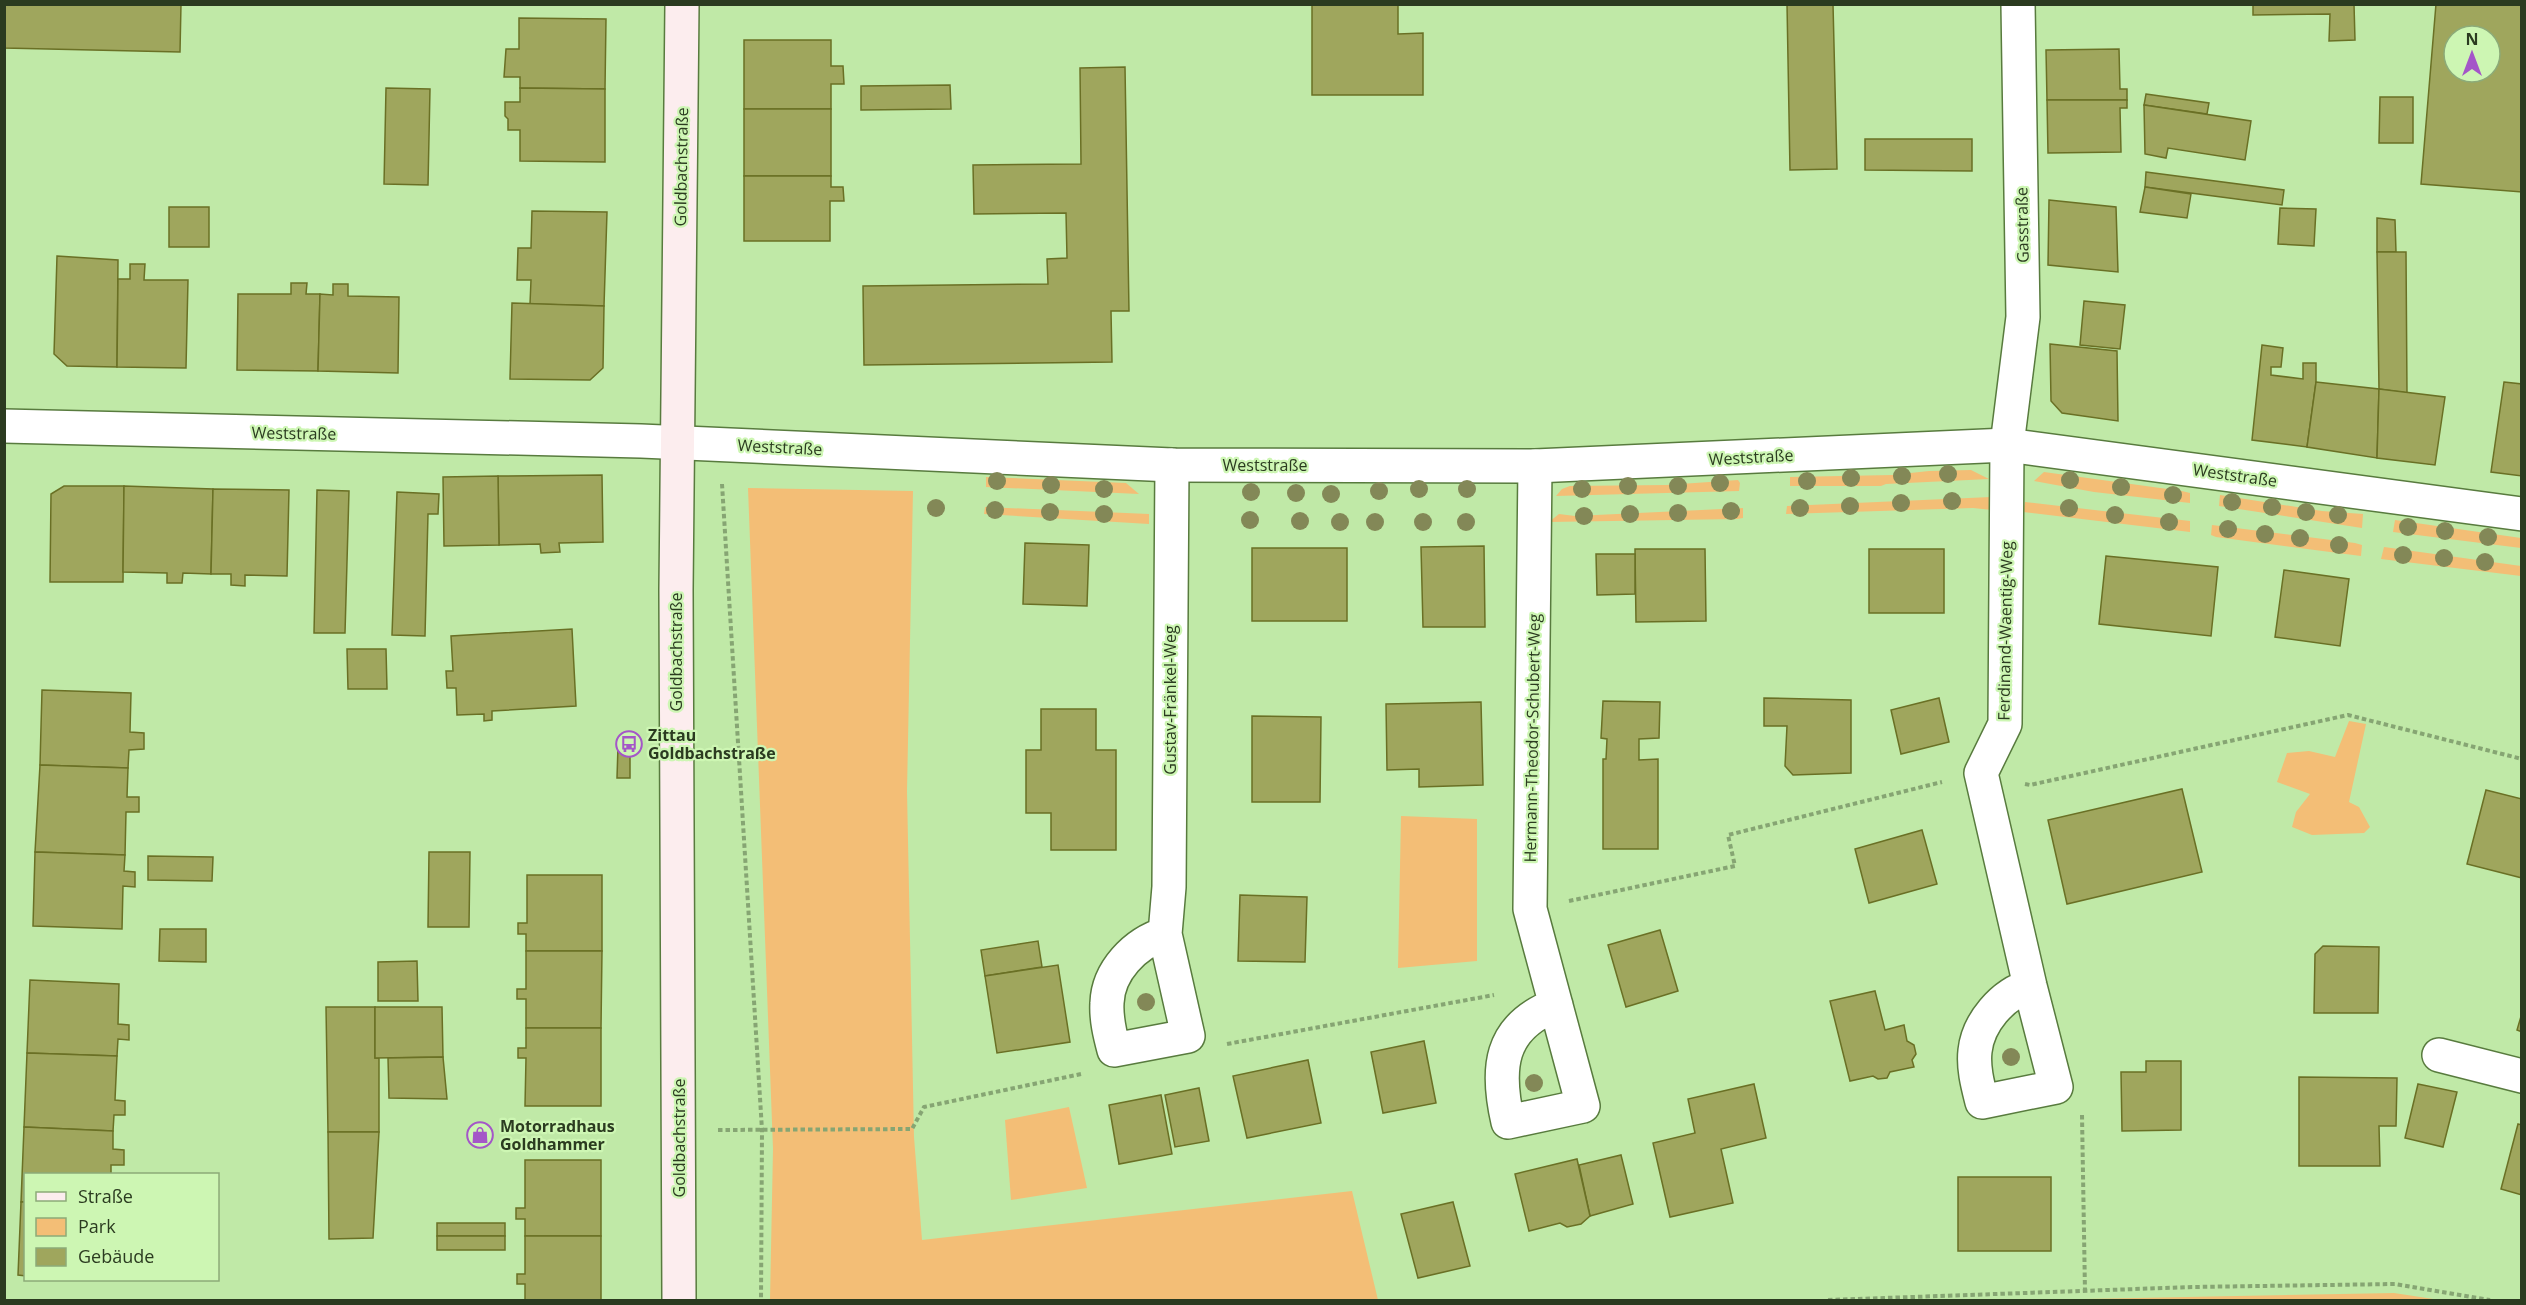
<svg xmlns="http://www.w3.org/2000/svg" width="2526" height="1305" viewBox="0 0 2526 1305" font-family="'Open Sans',sans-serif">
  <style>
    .green { fill: #f3be76 }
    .building { fill: #9fa65d; stroke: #6a7025; stroke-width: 1.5; fill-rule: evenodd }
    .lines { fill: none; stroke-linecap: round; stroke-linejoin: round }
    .street-casing { stroke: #587b3e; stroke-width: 36 }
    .secondary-casing { stroke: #587b3e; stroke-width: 36 }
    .path { stroke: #86a573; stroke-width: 4; stroke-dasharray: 4.5 3; stroke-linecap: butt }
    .street { stroke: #fff; stroke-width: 33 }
    .secondary { stroke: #fcedee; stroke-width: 33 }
    .tree { fill: #838857 }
    .labels { text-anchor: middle; stroke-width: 4.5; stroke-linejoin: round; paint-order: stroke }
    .street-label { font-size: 16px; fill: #2b3b20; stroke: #cdf6b3 }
    .poi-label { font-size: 16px; font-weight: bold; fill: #2b3b20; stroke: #cdf6b3; text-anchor: start }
  </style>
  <rect width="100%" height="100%" fill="#c0e9a7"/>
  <g class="green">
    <polygon points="1971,470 1989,479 1886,484 1881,486 1790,486 1790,477 1892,475 1929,471"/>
    <polygon points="2044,472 2182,491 2190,493 2190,503 2094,492 2034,481"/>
    <polygon points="986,477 1126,483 1139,494 986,487"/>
    <polygon points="1738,480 1740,483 1739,491 1556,496 1562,489 1570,486 1666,485"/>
    <polygon points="748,488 913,491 907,791 914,1137 922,1240 1352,1191 1378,1300 770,1300 773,1149"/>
    <polygon points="2220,495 2322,511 2363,514 2362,528 2219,506"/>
    <polygon points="1991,497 1992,510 1973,508 1786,514 1787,506"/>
    <polygon points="2025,502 2190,521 2190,532 2023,512"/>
    <polygon points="985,507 1149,514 1149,524 984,514"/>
    <polygon points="1743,508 1743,518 1737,519 1549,522 1559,514 1575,516"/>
    <polygon points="2395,520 2521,538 2521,548 2393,532"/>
    <polygon points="2212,525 2355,543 2362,545 2361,556 2216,537 2211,535"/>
    <polygon points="2384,547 2521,566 2521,576 2381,559"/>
    <polygon points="2349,721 2366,724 2349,802 2359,807 2370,827 2364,833 2312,835 2292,827 2296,812 2310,794 2277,782 2287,753 2309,751 2335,757"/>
    <polygon points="1401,816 1477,819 1477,961 1398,968"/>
    <polygon points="1069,1107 1087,1188 1011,1200 1005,1120"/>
    <polygon points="2394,1293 2440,1300 2034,1300"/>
  </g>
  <g class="building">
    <polygon points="4,4 181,4 180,52 4,48"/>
    <polygon points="1312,4 1398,4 1398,34 1423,33 1423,95 1312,95"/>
    <polygon points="1787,4 1833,4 1837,169 1790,170"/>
    <polygon points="2253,4 2354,4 2355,40 2329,41 2330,14 2253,15"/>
    <path d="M 2436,4 L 2522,4 L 2522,192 L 2421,184 ZM 2454,36 L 2490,36 L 2490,72 L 2454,72 Z"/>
    <polygon points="519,18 606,19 605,89 520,88 520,77 504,77 506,49 519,49"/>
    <polygon points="744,40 831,40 831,66 843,66 844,84 831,84 831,109 744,109"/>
    <polygon points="2119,49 2120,89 2127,89 2127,100 2047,100 2046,50"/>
    <polygon points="1125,67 1129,311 1111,311 1112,362 864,365 863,286 1048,284 1047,259 1067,258 1066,213 974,214 973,165 1081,164 1080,68"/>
    <polygon points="950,85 951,109 861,110 861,86"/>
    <polygon points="386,88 430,89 428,185 384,184"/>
    <polygon points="520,88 605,89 605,162 520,161 520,130 508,130 508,119 505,116 505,102 520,102"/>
    <polygon points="2146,94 2209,103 2207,114 2144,105"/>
    <polygon points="2380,97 2413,97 2413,143 2379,143"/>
    <polygon points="2047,100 2127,100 2127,108 2120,108 2121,152 2048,153"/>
    <polygon points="2144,105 2251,121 2245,160 2168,148 2166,158 2145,154"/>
    <rect x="744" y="109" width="87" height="67"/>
    <polygon points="1865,139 1972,139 1972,171 1865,170"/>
    <polygon points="2146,172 2284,190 2282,205 2145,187"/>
    <polygon points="744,176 831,176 831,187 843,187 844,201 830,201 830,241 744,241"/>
    <polygon points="2145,187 2191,194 2187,218 2140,212"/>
    <polygon points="2049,200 2116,207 2118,272 2048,265"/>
    <rect x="169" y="207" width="40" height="40"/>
    <polygon points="2280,208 2316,209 2314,246 2278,244"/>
    <polygon points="532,211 607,212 604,306 530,304 531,280 517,280 518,248 531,248"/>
    <polygon points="2377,218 2395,220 2396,252 2377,252"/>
    <polygon points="2377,252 2406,252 2407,393 2379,389"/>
    <polygon points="57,256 118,260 117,367 67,366 54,354"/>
    <polygon points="130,264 145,264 144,280 188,280 186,368 117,367 118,279 130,279"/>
    <polygon points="291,283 307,283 306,294 320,294 318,371 237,370 238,294 291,294"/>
    <polygon points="333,284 348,284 348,296 399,297 398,373 318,371 320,294 333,295"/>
    <polygon points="2084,301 2125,305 2120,349 2080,345"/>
    <polygon points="512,303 604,306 603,368 590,380 510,379"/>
    <polygon points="2050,344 2117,351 2118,421 2062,413 2051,401"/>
    <polygon points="2262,345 2283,348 2281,367 2271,367 2271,375 2303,379 2303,363 2316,363 2316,382 2307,447 2252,440"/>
    <polygon points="2316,382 2379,389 2377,458 2307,447"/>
    <polygon points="2504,382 2522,384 2522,476 2491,472"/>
    <polygon points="2379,389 2445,397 2435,465 2377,458"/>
    <polygon points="602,475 603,542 559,543 560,552 541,553 540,544 499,545 498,476"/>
    <polygon points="498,476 499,545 444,546 443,477"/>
    <polygon points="64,486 124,486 123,582 50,582 51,494"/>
    <polygon points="124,486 213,489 211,574 183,573 182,583 167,583 167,573 123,572"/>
    <polygon points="213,489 289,490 287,576 245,575 245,586 231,585 231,574 211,574"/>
    <polygon points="317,490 349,491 345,633 314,633"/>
    <polygon points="397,492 439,494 438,514 428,514 425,636 392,635"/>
    <polygon points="1025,543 1089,545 1087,606 1023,604"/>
    <polygon points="1484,546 1485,627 1423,627 1421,547"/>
    <rect x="1252" y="548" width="95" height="73"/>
    <polygon points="1635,549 1705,549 1706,621 1636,622"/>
    <rect x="1869" y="549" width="75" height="64"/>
    <polygon points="1596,554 1635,554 1635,594 1597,595"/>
    <polygon points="2106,556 2218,567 2211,636 2099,624"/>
    <polygon points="2284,570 2349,579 2340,646 2275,637"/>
    <polygon points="572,629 576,706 492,711 492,720 484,721 484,714 457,715 456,688 447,688 446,671 453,671 451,636"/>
    <polygon points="347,649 386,649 387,689 348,689"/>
    <polygon points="42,690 131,693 130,732 144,733 144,749 129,750 128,768 40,765"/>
    <polygon points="1764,698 1851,700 1851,773 1793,775 1785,766 1787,726 1764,726"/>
    <polygon points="1939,698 1949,742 1901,754 1891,710"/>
    <polygon points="1603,701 1660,702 1659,738 1639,739 1639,760 1658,759 1658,849 1603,849 1603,759 1606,759 1607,739 1601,738"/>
    <polygon points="1481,702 1483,785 1419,787 1419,769 1387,770 1386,704"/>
    <polygon points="1041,709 1096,709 1096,750 1116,750 1116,850 1051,850 1051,813 1026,813 1026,750 1041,750"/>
    <polygon points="1252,716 1321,717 1320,802 1252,802"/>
    <polygon points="618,746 630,747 630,778 617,778"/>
    <polygon points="40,765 128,768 127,797 139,797 139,812 126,812 125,855 35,852"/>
    <polygon points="2182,789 2202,872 2067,904 2048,820"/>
    <polygon points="2486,790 2522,799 2522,878 2467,864"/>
    <polygon points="1922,830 1937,884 1869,903 1855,849"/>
    <polygon points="35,852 125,855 124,871 135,872 135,887 123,886 122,929 33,926"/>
    <polygon points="429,852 470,852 469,927 428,927"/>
    <polygon points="148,856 213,857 212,881 148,880"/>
    <polygon points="527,875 602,875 602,951 526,951 526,934 518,934 518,923 527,923"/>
    <polygon points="1240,895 1307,897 1305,962 1238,961"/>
    <polygon points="160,929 206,929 206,962 159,961"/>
    <polygon points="1660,930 1678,991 1626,1007 1608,945"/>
    <polygon points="1038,941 1042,967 985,976 981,950"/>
    <polygon points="2323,946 2379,947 2378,1013 2314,1013 2315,954"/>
    <polygon points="526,951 602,951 601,1028 526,1028 526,999 517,999 517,989 526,989"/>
    <polygon points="417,961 418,1001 378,1001 378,962"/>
    <polygon points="1058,965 1070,1042 997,1053 985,976"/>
    <polygon points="30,980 119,984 118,1024 129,1025 129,1040 118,1039 117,1056 27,1053"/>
    <polygon points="1875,991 1885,1030 1904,1025 1907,1041 1914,1045 1916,1054 1912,1060 1914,1067 1890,1072 1887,1078 1878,1079 1873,1076 1850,1081 1830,1001"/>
    <polygon points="326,1007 375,1007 375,1058 379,1058 379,1132 328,1132"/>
    <polygon points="375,1007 442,1007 443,1057 375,1058"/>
    <polygon points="2522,1013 2522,1032 2517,1030"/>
    <polygon points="526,1028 601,1028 601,1106 525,1106 526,1058 518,1058 518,1048 526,1048"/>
    <polygon points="1424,1041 1436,1103 1383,1113 1371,1052"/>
    <polygon points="27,1053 117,1056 115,1100 125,1101 125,1115 114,1115 113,1131 24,1127"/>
    <polygon points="443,1057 447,1099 389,1098 388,1058"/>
    <polygon points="1308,1060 1321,1123 1247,1138 1233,1076"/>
    <polygon points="2146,1061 2181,1061 2181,1130 2122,1131 2121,1072 2146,1072"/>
    <polygon points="2299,1077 2397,1078 2396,1126 2379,1126 2380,1166 2299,1166"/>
    <polygon points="1754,1084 1766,1138 1721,1149 1733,1203 1670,1217 1653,1143 1695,1133 1688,1099"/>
    <polygon points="2418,1084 2457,1092 2443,1147 2405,1138"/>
    <polygon points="1199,1088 1209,1141 1175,1147 1165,1095"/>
    <polygon points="1161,1095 1172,1154 1119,1164 1109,1105"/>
    <polygon points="2518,1124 2522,1125 2522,1195 2501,1189"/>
    <polygon points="24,1127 113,1131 113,1149 124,1150 124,1165 111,1165 111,1174 26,1174 26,1202 21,1202"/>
    <polygon points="328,1132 379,1132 373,1238 329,1239"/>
    <polygon points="1621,1155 1633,1204 1590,1216 1579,1165"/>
    <polygon points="1577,1159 1590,1216 1581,1224 1567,1227 1560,1223 1529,1231 1515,1174"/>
    <polygon points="525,1160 601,1160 601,1236 525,1236 525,1219 516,1219 516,1208 525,1208"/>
    <rect x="1958" y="1177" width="93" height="74"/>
    <polygon points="21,1202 26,1202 26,1276 18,1275"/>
    <polygon points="1453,1202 1470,1266 1418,1278 1401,1214"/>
    <rect x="437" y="1223" width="68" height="13"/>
    <rect x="437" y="1236" width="68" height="14"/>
    <polygon points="525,1236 601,1236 601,1300 525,1300 525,1284 517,1284 517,1274 525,1274"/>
  </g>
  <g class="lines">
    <g class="street-casing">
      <g id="street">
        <path d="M 2018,4 L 2023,317 L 2007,445 L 2005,724 L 1981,773 L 2030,986 L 2056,1087 L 1982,1102 C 1978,1086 1973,1068 1975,1051 C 1978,1023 2002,994 2030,986"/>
        <polyline points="4,426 641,441 1172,465 1535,466 2007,445 2522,514"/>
        <path d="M 1535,466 L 1530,909 L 1583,1106 L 1508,1122 C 1496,1070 1498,1027 1556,1005"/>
        <path d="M 1165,934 C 1135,943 1108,971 1107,1003 C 1106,1019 1110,1035 1114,1050 L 1188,1036 L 1165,934 L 1169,887 L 1172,465"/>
        <polyline points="2439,1055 2522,1076"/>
      </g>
    </g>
    <g class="secondary-casing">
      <polyline id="secondary" points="679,1300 676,590 682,4"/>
    </g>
    <g class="path">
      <polyline points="722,484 762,1130 761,1300"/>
      <polyline points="2025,784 2030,785 2348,715 2522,759"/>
      <polyline points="1569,901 1735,866 1728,835 1942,782"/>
      <polyline points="1227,1044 1494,995"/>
      <polyline points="2082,1115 2085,1292"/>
      <polyline points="718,1130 912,1129 924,1107 1081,1074"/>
      <polyline points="1828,1300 2192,1287 2395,1284 2490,1300"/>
    </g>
    <use href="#street" class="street"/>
    <use href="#secondary" class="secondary"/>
  </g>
  <g class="tree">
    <circle cx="1948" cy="474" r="9"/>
    <circle cx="1902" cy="476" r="9"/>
    <circle cx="1851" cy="478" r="9"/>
    <circle cx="2070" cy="480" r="9"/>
    <circle cx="997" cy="481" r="9"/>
    <circle cx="1807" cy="481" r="9"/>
    <circle cx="1720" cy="483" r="9"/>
    <circle cx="1051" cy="485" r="9"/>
    <circle cx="1628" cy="486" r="9"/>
    <circle cx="1678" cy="486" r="9"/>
    <circle cx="2121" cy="487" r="9"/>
    <circle cx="1104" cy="489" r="9"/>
    <circle cx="1419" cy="489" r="9"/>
    <circle cx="1467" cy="489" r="9"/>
    <circle cx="1582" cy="489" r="9"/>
    <circle cx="1379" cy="491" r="9"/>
    <circle cx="1251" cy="492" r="9"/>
    <circle cx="1296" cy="493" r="9"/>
    <circle cx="1331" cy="494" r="9"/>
    <circle cx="2173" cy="495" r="9"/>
    <circle cx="1952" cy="501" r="9"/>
    <circle cx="2232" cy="502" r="9"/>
    <circle cx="1901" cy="503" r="9"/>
    <circle cx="1850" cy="506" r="9"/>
    <circle cx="2272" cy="507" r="9"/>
    <circle cx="936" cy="508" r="9"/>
    <circle cx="1800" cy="508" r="9"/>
    <circle cx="2069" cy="508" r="9"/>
    <circle cx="995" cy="510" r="9"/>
    <circle cx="1731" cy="511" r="9"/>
    <circle cx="1050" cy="512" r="9"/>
    <circle cx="2306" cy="512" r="9"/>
    <circle cx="1678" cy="513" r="9"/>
    <circle cx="1104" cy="514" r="9"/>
    <circle cx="1630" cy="514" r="9"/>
    <circle cx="2115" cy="515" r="9"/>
    <circle cx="2338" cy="515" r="9"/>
    <circle cx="1584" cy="516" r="9"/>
    <circle cx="1250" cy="520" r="9"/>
    <circle cx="1300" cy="521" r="9"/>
    <circle cx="1340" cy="522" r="9"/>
    <circle cx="1375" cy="522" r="9"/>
    <circle cx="1423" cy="522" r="9"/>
    <circle cx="1466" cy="522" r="9"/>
    <circle cx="2169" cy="522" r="9"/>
    <circle cx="2408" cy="527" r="9"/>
    <circle cx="2228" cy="529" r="9"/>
    <circle cx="2445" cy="531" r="9"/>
    <circle cx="2265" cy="534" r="9"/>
    <circle cx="2488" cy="537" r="9"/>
    <circle cx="2300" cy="538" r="9"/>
    <circle cx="2339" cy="545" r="9"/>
    <circle cx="2403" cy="555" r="9"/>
    <circle cx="2444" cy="558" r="9"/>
    <circle cx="2485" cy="562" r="9"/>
    <circle cx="1146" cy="1002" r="9"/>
    <circle cx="2011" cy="1057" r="9"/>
    <circle cx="1534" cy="1083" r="9"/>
  </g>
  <defs>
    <g id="bus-ring" transform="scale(1.35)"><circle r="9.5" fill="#cdf6b3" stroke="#a456c8" stroke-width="1.5"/><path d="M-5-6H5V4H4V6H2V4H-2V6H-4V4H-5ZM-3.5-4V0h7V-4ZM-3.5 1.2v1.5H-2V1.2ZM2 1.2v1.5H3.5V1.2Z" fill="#a456c8"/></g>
    <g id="shop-ring" transform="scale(1.35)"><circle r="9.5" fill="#cdf6b3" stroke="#a456c8" stroke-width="1.5"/><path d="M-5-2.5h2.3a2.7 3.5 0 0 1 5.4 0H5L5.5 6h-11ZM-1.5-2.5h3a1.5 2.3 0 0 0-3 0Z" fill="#a456c8"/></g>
  </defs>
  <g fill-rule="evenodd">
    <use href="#bus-ring" x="629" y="744"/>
    <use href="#shop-ring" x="480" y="1135"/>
  </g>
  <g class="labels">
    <g class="street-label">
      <text transform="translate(681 167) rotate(-89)" y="6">Goldbachstraße</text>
      <text transform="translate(2022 225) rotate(-91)" y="6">Gasstraße</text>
      <text transform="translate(294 433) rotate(1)" y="6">Weststraße</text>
      <text transform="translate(780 447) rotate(3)" y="6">Weststraße</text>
      <text transform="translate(1751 457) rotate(-3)" y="6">Weststraße</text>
      <text x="1265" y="471">Weststraße</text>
      <text transform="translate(2235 475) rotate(8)" y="6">Weststraße</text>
      <text transform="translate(2005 631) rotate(-89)" y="6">Ferdinand-Waentig-Weg</text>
      <text transform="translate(676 652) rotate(-90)" y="6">Goldbachstraße</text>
      <text transform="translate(1170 700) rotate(-90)" y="6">Gustav-Fränkel-Weg</text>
      <text transform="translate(1532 738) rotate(-89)" y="6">Hermann-Theodor-Schubert-Weg</text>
      <text transform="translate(679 1138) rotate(-90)" y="6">Goldbachstraße</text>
    </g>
    <g class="poi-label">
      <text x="648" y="741">Zittau<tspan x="648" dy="18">Goldbachstraße</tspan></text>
      <text x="500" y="1132">Motorradhaus<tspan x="500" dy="18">Goldhammer</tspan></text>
    </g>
  </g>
  <rect width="2526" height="1305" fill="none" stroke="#2b3b20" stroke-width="12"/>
  <rect x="24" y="1173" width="195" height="108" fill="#cdf6b3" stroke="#8cab78" stroke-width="1.5"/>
  <rect x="36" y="1192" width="30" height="9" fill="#fcedee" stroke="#8cab78" stroke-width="1.5"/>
  <text x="78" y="1203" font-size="18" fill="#2b3b20">Straße</text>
  <rect x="36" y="1218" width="30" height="18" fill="#f3be76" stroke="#8cab78" stroke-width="1.5"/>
  <text x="78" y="1233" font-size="18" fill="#2b3b20">Park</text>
  <rect x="36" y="1248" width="30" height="18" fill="#9fa65d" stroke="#8cab78" stroke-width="1.5"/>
  <text x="78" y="1263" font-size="18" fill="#2b3b20">Gebäude</text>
  <g transform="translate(2472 54)"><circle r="28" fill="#cdf6b3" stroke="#8cab78" stroke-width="1.5"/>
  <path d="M0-4.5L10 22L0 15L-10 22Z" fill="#a456c8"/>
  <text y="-9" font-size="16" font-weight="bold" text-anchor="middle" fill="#2b3b20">N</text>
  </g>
</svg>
